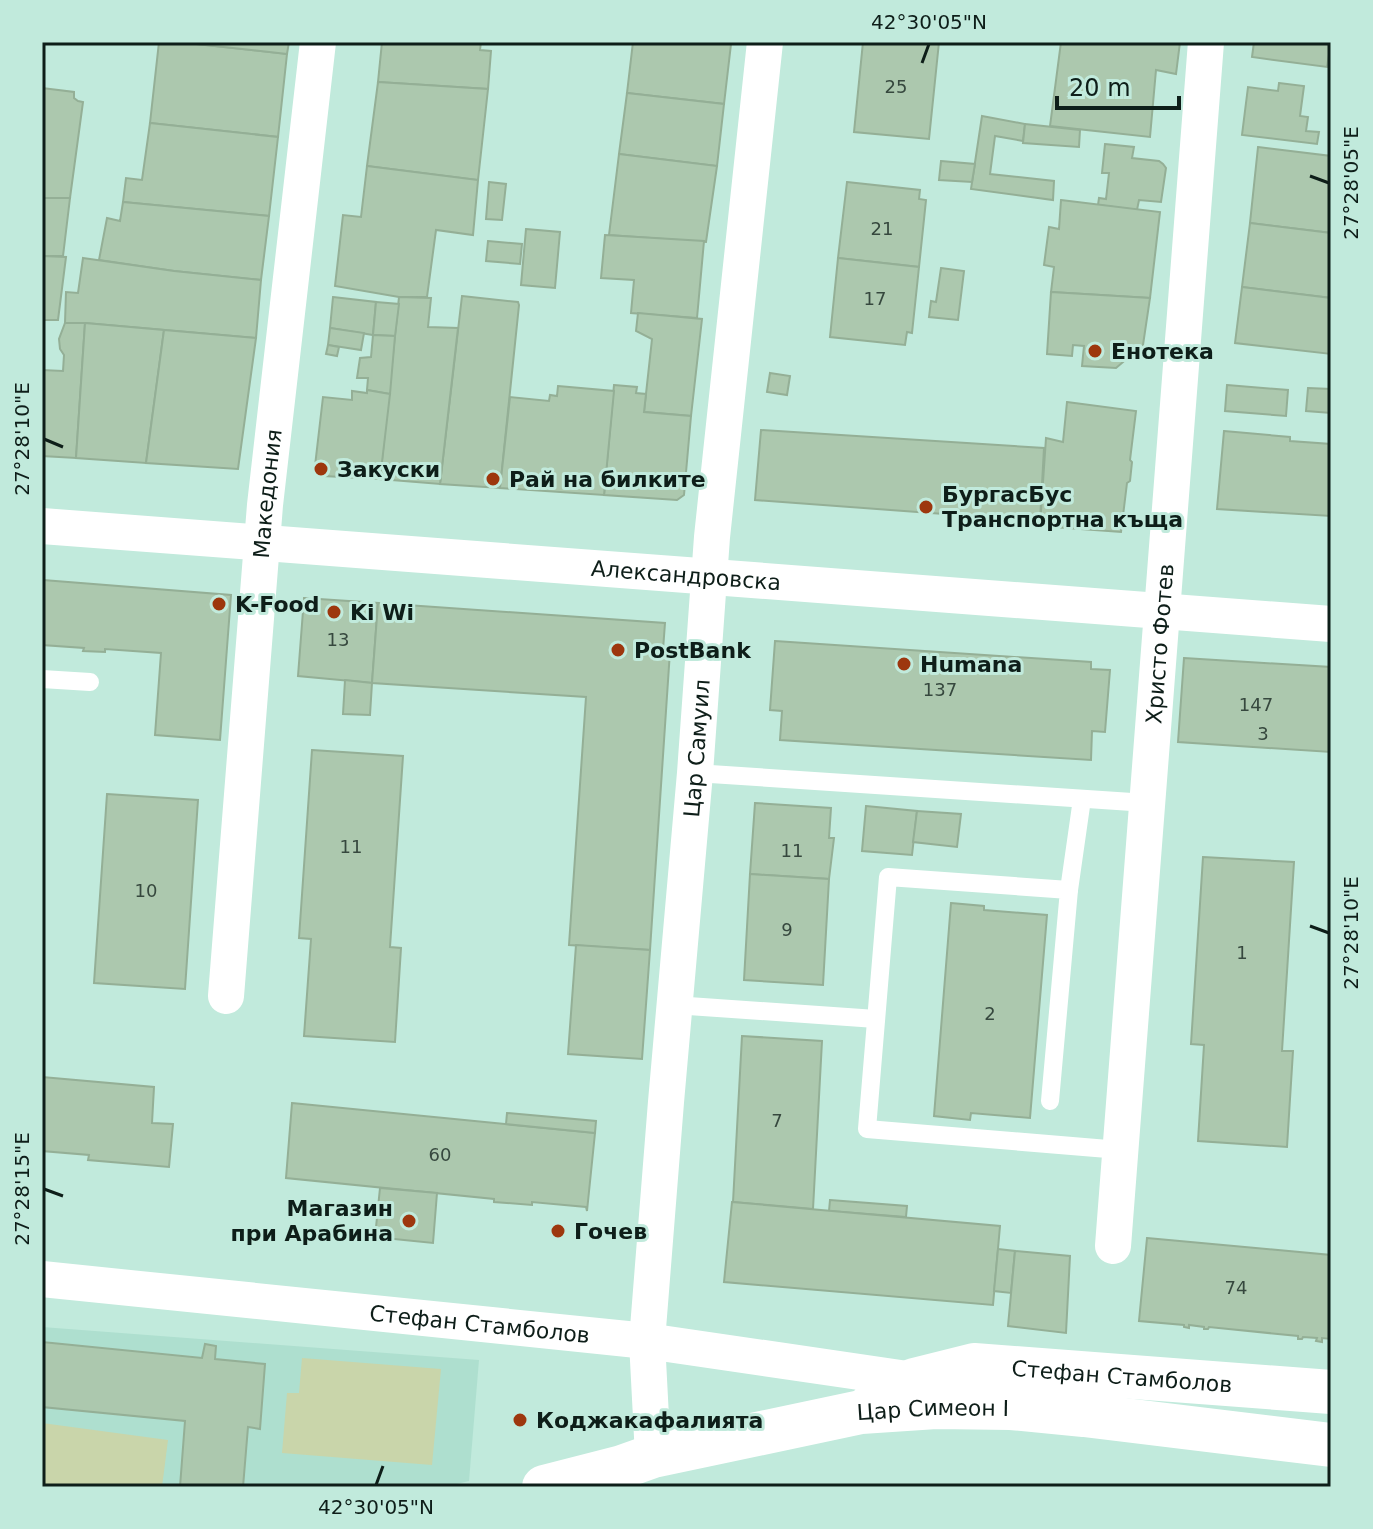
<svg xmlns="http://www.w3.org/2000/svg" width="1373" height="1529" viewBox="0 0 1373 1529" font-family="'DejaVu Sans',sans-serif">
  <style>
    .built { fill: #aedfcf }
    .green { fill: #c9d5aa }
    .building { fill: #acc8ae; stroke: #94af96; stroke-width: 2 }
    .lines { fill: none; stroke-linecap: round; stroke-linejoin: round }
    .lane { stroke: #fff; stroke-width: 18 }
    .street { stroke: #fff; stroke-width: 36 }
    .secondary { stroke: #fff; stroke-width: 44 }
    .ticks { fill: none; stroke: #0e1e19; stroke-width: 3 }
    .poi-dot { fill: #9d370e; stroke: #c1eadc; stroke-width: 3 }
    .labels { text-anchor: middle; stroke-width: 6; stroke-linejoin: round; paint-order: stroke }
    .number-label { font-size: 18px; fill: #36483e }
    .poi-label { font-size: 22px; font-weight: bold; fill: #0e1e19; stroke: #c1eadc; text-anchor: start }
    .street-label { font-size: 22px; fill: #0e1e19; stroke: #c1eadc }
    .neatline { fill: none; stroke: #0e1e19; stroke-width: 3 }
    .ticks-label { font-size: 20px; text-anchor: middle; fill: #0e1e19 }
  </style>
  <rect width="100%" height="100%" fill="#c1eadc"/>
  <polygon class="built" points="42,1327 479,1360 469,1481 445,1487 42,1487"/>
  <g class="green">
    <polygon points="302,1358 441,1369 432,1465 282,1453 287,1393 299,1393"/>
    <polygon points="42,1423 168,1440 162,1487 42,1487"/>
  </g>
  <g class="building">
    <polygon points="159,42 178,42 287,54 278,137 150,123"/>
    <polygon points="178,42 289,42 287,54"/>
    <polygon points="382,42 481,42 480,50 491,51 488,89 378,82"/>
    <polygon points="633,42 715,42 731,44 724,104 627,93"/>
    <polygon points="863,42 939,42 929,139 854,132"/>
    <polygon points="1061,42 1180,42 1176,74 1156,70 1150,137 1050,126"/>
    <polygon points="1254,42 1331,42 1327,67 1252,57"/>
    <polygon points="378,82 488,89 478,180 367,166"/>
    <polygon points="1279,83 1304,86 1300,116 1308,117 1306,131 1319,132 1317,144 1242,135 1248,87 1278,91"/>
    <polygon points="42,88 74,92 74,98 78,101 83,102 70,198 42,198"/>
    <polygon points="627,93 724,104 717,166 619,154"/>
    <polygon points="982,116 1025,124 1023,141 995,136 990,174 1054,181 1053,200 971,189"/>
    <polygon points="150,123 278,137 269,216 123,202 126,178 142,180"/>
    <polygon points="1025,124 1080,130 1079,147 1023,143"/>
    <polygon points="1105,144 1134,147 1132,158 1159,161 1163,164 1166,168 1161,202 1139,200 1137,210 1098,205 1099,198 1106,199 1109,173 1102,173"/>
    <polygon points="1258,147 1331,156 1331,233 1250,223"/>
    <polygon points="619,154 717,166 706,242 609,235"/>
    <polygon points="941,161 975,164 972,182 939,180"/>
    <polygon points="367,166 478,180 473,235 436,230 427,297 399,297 335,286 343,215 361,217"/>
    <polygon points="489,182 506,184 502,220 486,219"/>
    <polygon points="847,182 920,190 919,199 926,200 919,267 838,258"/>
    <polygon points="42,198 70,198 63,256 42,256"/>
    <polygon points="1061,200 1160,212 1150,298 1051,292 1054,267 1044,265 1049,227 1059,229"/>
    <polygon points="123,202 269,216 261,280 174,271 99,260 107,218 120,221"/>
    <polygon points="1250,223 1331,233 1331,298 1242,287"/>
    <polygon points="526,229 560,232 555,288 521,285"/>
    <polygon points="605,235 704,241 697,318 631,313 634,280 601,278"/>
    <polygon points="488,241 522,244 520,264 486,261"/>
    <polygon points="42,256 66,257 58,320 42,320"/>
    <polygon points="83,258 174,271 261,280 256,338 85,323 65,323 66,292 78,293"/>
    <polygon points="838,258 919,267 912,333 907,332 905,345 830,337"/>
    <polygon points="941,268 964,271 958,320 929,317 931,301 936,302"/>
    <polygon points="1242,287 1331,298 1331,354 1235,343"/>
    <polygon points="1051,292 1150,298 1143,345 1116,368 1082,366 1084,346 1073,345 1072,356 1047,354"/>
    <polygon points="462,296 518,302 519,305 500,488 440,484"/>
    <polygon points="333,297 376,302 373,335 330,328"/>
    <polygon points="399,297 431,298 428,327 458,328 440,484 380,479"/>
    <polygon points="376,302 399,304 395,336 373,335"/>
    <polygon points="638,313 702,319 691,416 644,412 652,339 636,331"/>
    <polygon points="65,323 85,323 76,458 42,456 42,370 63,371 64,355 60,349 59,339"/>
    <polygon points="85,323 164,330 146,463 76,458"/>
    <polygon points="330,328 364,333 361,350 328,345"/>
    <polygon points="164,330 256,338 238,469 146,463"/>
    <polygon points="373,335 395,336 390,394 367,390 368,378 357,378 360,358 371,357"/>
    <polygon points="328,345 339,347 337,356 326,354"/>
    <polygon points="770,373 790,376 787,395 767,392"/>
    <polygon points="614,385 637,387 636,393 646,394 644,412 691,416 684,495 677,500 604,495"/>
    <polygon points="1227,385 1288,390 1286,416 1225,411"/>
    <polygon points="558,386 614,391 604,495 500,488 510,397 549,401 550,395 557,396"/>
    <polygon points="1308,388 1331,389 1331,413 1306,411"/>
    <polygon points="367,390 390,394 380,479 323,476 315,466 323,397 352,400 352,391 367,393"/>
    <polygon points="1067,402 1136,411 1130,460 1132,462 1130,481 1127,483 1121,532 1040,526 1046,438 1063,442"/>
    <polygon points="761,430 1044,448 1040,521 755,500"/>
    <polygon points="1224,431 1290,437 1290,441 1331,444 1331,516 1217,509"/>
    <polygon points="43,580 231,595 220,740 155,735 161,653 105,649 105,652 83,651 84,648 42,645"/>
    <polygon points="304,598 378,603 372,683 298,676"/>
    <polygon points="378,603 665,623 663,650 670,651 650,950 569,945 586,697 372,683"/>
    <polygon points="775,641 1091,662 1091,669 1110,670 1105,732 1092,731 1091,760 780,740 782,711 770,710"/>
    <polygon points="1184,658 1331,667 1331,752 1178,742"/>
    <polygon points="345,680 372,683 370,715 343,714"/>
    <polygon points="312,750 403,756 390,947 401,948 395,1042 304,1036 311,939 299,938"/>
    <polygon points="107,794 198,800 185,989 94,983"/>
    <polygon points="755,803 831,808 829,838 834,838 829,879 750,874"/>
    <polygon points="866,806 917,811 912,855 862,851"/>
    <polygon points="917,811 961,814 957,847 913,842"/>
    <polygon points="1203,857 1294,862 1282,1051 1293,1051 1287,1147 1198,1141 1204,1045 1191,1044"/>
    <polygon points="750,874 829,879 823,985 744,980"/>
    <polygon points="951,903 984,906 984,910 1047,915 1030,1118 971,1113 970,1120 934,1116"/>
    <polygon points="576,945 650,950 642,1059 568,1054"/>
    <polygon points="742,1036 822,1041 813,1209 733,1202"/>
    <polygon points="42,1077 154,1087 152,1123 173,1124 169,1167 88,1160 89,1155 42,1151"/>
    <polygon points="292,1103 595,1133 587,1211 586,1207 532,1202 532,1205 494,1202 494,1199 286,1178"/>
    <polygon points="507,1113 596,1121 595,1133 506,1124"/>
    <polygon points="380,1188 437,1193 433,1243 375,1237"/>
    <polygon points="830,1200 907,1206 906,1217 829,1211"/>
    <polygon points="732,1202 1000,1226 993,1305 724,1282"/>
    <polygon points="1147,1238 1331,1255 1331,1339 1322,1338 1322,1342 1316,1341 1317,1338 1303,1337 1302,1339 1298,1339 1298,1336 1209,1327 1208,1329 1204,1329 1204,1327 1189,1325 1189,1328 1184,1327 1184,1325 1139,1321"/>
    <polygon points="998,1249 1015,1251 1011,1293 994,1291"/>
    <polygon points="1015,1251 1070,1256 1066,1333 1008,1326"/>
    <polygon points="42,1342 202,1358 205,1344 216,1346 215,1359 265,1364 260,1429 248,1427 243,1487 180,1487 185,1421 42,1407"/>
  </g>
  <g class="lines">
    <g class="lane">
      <polyline points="42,679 90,682"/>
      <polyline points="695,773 1147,803"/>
      <polyline points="1069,890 1082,799"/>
      <polyline points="674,1005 876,1019"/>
      <polyline points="1050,1101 1069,890 888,877 867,1129 1120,1150"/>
    </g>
    <g class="street">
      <path id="s1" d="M 42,526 L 1331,624"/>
      <path id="s2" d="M 226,996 L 265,505 L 318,42"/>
      <path id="s3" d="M 1113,1246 L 1206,42"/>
      <path id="s4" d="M 42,1279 L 647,1341 L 914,1380"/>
      <path id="s5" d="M 653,1456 L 647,1341 L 666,1102 L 695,773 L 712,537 L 765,42"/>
    </g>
    <g class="secondary">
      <path id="s6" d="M 871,1405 L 914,1380 L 974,1365 L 1331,1392"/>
      <path id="s7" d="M 544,1487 L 622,1467 L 653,1456 L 861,1412 L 936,1407 L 1011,1408 L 1084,1415 L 1331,1445"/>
    </g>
  </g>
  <path class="ticks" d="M 922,63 L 929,44M 1310,176 L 1329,183M 44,439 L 63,447M 1310,926 L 1329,933M 44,1189 L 63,1196M 376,1485 L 383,1466"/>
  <g class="poi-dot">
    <circle cx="1095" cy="351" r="8"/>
    <circle cx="321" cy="469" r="8"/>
    <circle cx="493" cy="479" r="8"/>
    <circle cx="926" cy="507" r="8"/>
    <circle cx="219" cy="604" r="8"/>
    <circle cx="334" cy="612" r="8"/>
    <circle cx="618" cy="650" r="8"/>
    <circle cx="904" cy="664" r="8"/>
    <circle cx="409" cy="1221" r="8"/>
    <circle cx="558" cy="1231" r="8"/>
    <circle cx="520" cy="1420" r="8"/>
  </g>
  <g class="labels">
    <g class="number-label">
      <text x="896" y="93">25</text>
      <text x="882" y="235">21</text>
      <text x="875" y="305">17</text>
      <text x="338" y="646">13</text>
      <text x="940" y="696">137</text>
      <text x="1256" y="711">147</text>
      <text x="1263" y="740">3</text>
      <text x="351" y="853">11</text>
      <text x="792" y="857">11</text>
      <text x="146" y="897">10</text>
      <text x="787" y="936">9</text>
      <text x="1242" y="959">1</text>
      <text x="990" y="1020">2</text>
      <text x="777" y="1127">7</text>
      <text x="440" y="1161">60</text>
      <text x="1236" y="1294">74</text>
    </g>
    <g class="poi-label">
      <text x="1111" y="359">Енотека</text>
      <text x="337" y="477">Закуски</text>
      <text x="509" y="487">Рай на билките</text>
      <text x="942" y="502">БургасБус<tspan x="942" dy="25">Транспортна къща</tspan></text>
      <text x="235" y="612">K-Food</text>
      <text x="350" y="620">Ki Wi</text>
      <text x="634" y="658">PostBank</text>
      <text x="920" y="672">Humana</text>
      <text x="393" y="1216" text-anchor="end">Магазин<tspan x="393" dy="25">при Арабина</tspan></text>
      <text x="574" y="1239">Гочев</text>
      <text x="536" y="1428">Коджакафалията</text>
    </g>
    <g class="street-label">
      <text dy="8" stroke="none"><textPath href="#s2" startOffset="504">Македония</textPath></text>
      <text dy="8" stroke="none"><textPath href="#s1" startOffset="646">Александровска</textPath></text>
      <text dy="8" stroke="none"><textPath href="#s3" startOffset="604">Христо Фотев</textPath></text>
      <text dy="8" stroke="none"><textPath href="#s5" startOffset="710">Цар Самуил</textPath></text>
      <text dy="8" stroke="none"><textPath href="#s4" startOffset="440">Стефан Стамболов</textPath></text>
      <text dy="8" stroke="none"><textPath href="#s6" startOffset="260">Стефан Стамболов</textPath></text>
      <text dy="8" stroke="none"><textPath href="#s7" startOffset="398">Цар Симеон I</textPath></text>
    </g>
  </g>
  <rect width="1373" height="1529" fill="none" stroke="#c1eadc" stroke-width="88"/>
  <path d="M1057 96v12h122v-12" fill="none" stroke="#0e1e19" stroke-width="4"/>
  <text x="1069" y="96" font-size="24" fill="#0e1e19" stroke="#c1eadc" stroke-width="6" paint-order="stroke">20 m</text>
  <rect x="44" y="44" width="1285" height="1441" class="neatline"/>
  <g class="ticks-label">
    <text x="929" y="29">42°30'05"N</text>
    <text transform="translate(1351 183) rotate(-90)" y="7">27°28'05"E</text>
    <text transform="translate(22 439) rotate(-90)" y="7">27°28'10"E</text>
    <text transform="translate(1351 933) rotate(-90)" y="7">27°28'10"E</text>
    <text transform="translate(22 1189) rotate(-90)" y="7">27°28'15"E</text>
    <text x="376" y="1514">42°30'05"N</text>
  </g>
</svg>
